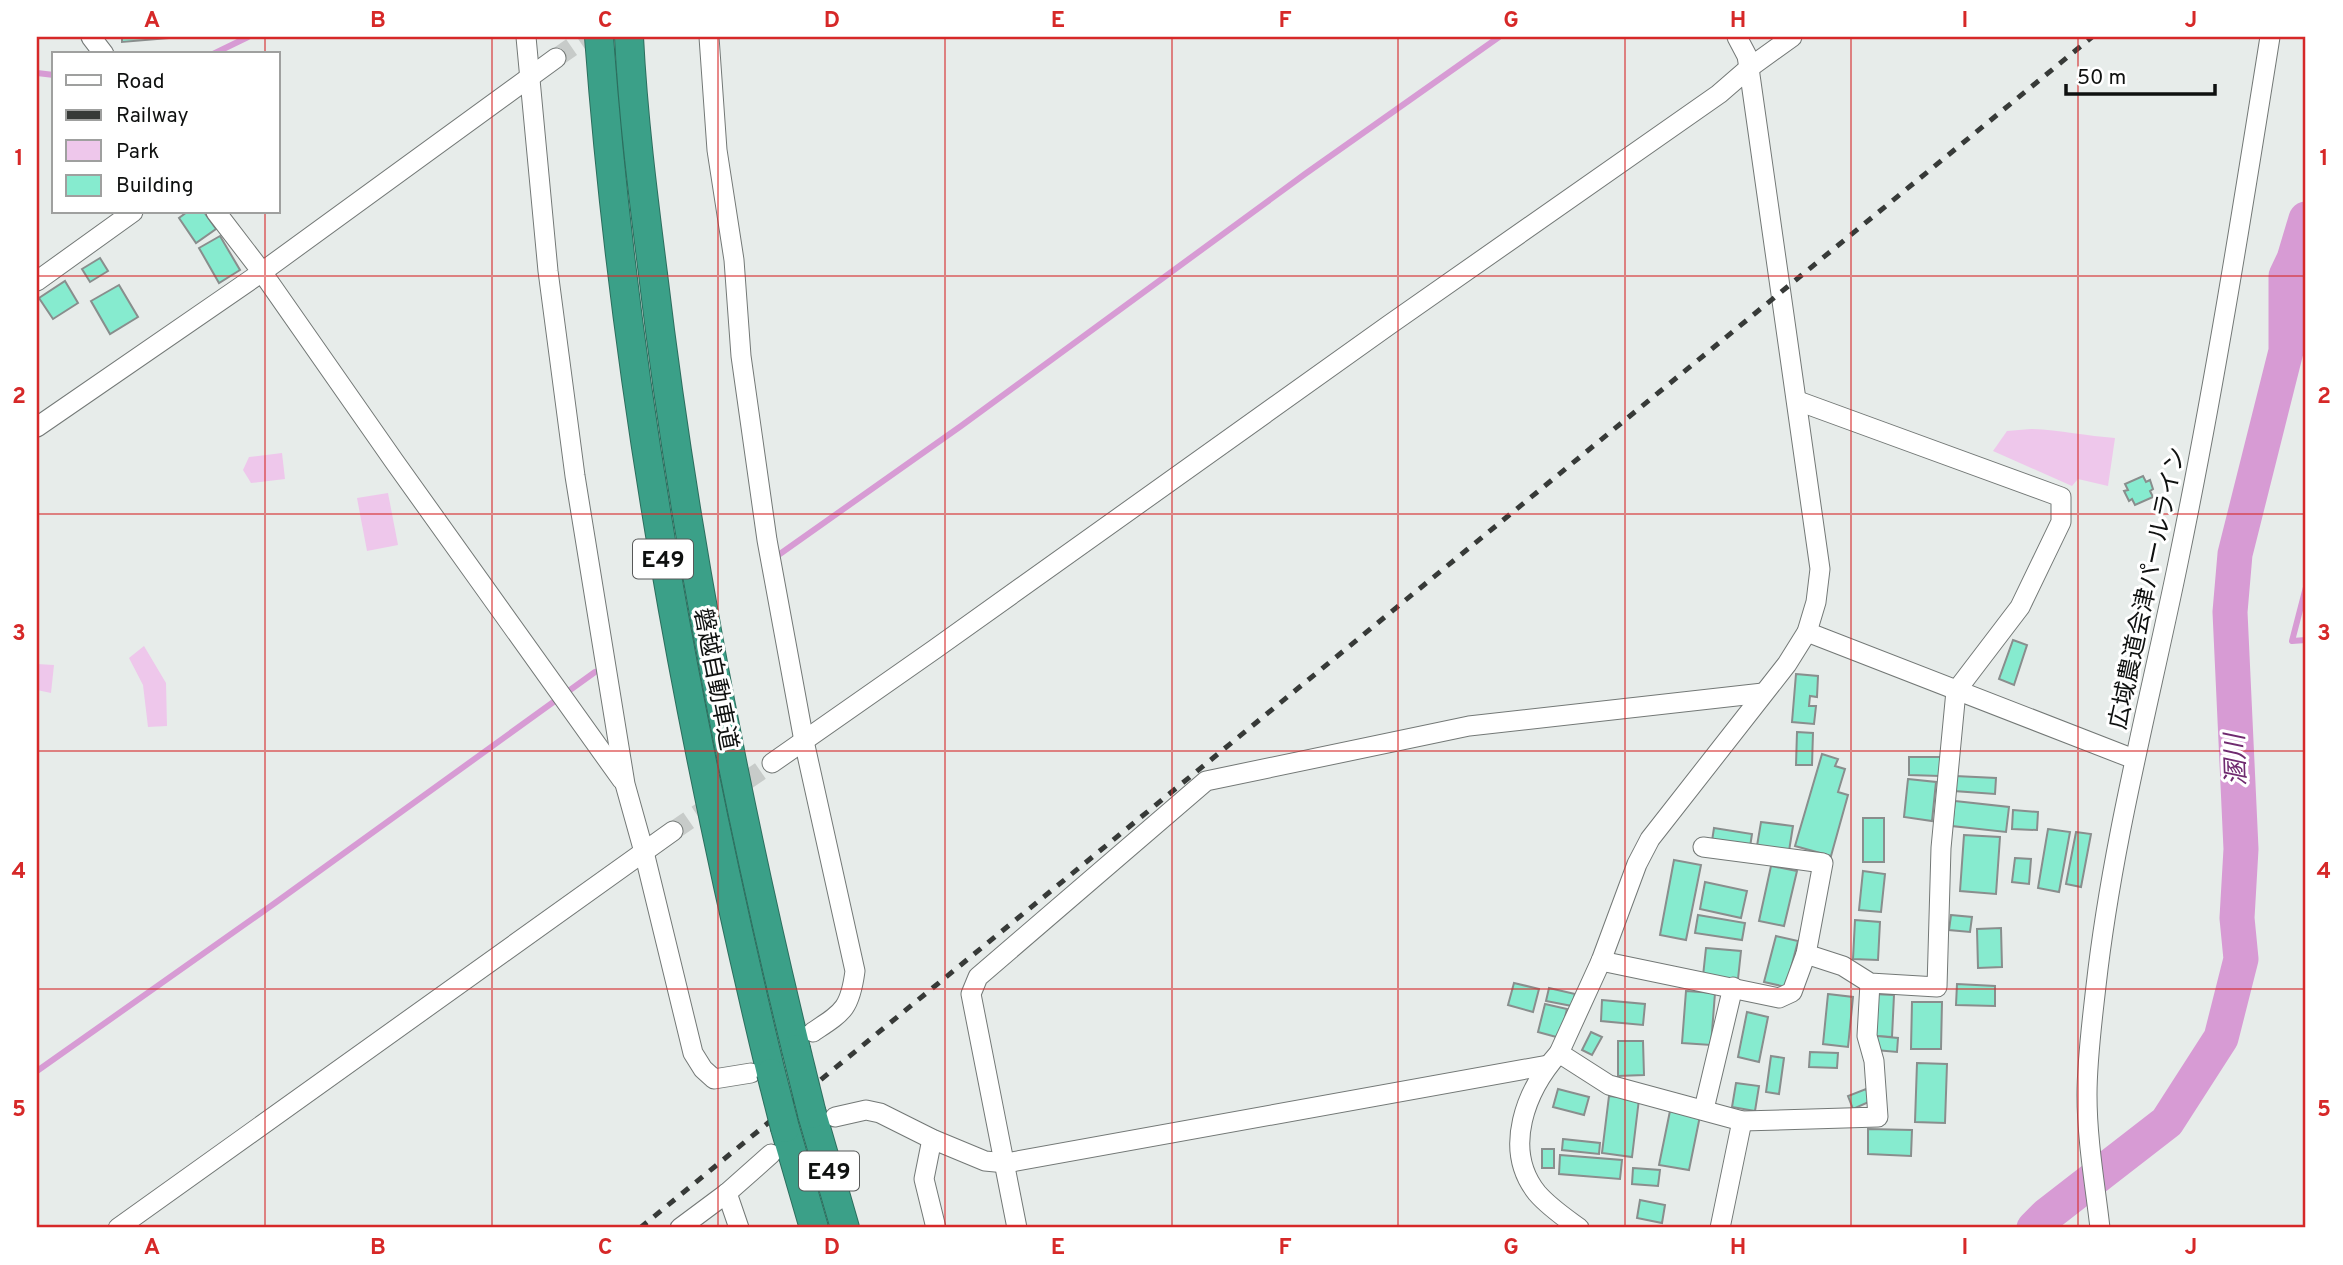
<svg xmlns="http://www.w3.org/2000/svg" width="2343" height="1265" viewBox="0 0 2343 1265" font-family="Overpass,'Noto Sans JP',sans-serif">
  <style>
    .green { fill: #eec7eb }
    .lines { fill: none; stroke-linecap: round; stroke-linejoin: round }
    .stream { stroke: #d79bd4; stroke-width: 6 }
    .river { stroke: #d79bd4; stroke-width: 35 }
    .building { fill: #86ebcf; stroke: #898e8d; stroke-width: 2 }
    .minor-tunnel { stroke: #c7cbc9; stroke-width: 19; stroke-dasharray: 19 10; stroke-linecap: butt }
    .minor-casing { stroke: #737876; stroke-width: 21 }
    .highway-casing { stroke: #2c6e5e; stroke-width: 30 }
    .minor { stroke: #fff; stroke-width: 19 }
    .highway { stroke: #3ba088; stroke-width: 28 }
    .rail { stroke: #373a38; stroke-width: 5; stroke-dasharray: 9 9; stroke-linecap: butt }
    .highway-bridge-casing { stroke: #2c6e5e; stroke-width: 30; stroke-linecap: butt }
    .highway-bridge { stroke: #3ba088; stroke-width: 28 }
    .grid { fill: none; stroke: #d62828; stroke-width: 2; stroke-opacity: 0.55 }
    .labels { text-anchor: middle; stroke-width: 6; stroke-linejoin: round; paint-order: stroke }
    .shield { fill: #fff; stroke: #575858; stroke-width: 2 }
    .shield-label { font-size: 23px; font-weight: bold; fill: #0f1110 }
    .street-label { font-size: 24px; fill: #0f1110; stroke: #fff }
    .water-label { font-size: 26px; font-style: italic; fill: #6f2a6f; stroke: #fff }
    .neatline { fill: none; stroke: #d62828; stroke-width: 2.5 }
    .grid-label { font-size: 23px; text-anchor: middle; font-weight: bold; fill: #d62828 }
  </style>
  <rect width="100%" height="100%" fill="#e7ecea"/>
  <g class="green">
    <path d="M 2031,429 C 2059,430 2087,436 2115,438 L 2108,486 L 2078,479 L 2072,486 L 1993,451 L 2007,431 Z"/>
    <polygon points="282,453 285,479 251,483 243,470 249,457"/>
    <polygon points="388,493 398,545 367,551 357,498"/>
    <polygon points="144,646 166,683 167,726 148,727 143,685 129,658"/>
    <polygon points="37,664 54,665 51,693 37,690"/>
  </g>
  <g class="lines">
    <g class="stream">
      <polyline points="213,54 248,37"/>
      <polyline points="37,73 54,75"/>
      <polyline points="2286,351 2306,353"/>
      <polyline points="777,556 961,426 1305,174 1499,37"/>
      <polyline points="2306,587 2292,641 2306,640"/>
      <polyline points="37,1071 275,903 595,672"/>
    </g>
    <polyline class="river" points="2034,1228 2047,1215 2167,1122 2221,1038 2241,959 2237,918 2241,849 2230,612 2235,554 2286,351 2286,276 2294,259 2306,219"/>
  </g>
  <g class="building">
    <polygon points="122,37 181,37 122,42"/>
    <polygon points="187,212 204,212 216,229 196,243 179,218"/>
    <polygon points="220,236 240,270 219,283 199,248"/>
    <polygon points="100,258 108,271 90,282 82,269"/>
    <polygon points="65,281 78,303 53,319 39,298"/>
    <polygon points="119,285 138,317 110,334 91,301"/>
    <polygon points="2143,476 2146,482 2150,480 2153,489 2150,491 2153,497 2135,505 2132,499 2129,501 2124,491 2128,490 2125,484"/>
    <polygon points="2013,640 2027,645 2014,685 1999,679"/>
    <polygon points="1796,674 1818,676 1817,697 1810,696 1809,706 1816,706 1814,724 1792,722"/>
    <polygon points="1797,732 1813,733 1812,765 1796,765"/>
    <polygon points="1822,754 1838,759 1835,766 1845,769 1838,792 1848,795 1831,856 1795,846"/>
    <polygon points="1909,757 1940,757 1940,776 1909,775"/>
    <polygon points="1955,776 1996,778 1995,794 1954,791"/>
    <polygon points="1908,779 1936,782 1932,821 1904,817"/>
    <polygon points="1955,801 2009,807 2006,832 1952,826"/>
    <polygon points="2013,810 2038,812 2037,830 2012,829"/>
    <rect x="1863" y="818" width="21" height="44"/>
    <polygon points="1761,822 1793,826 1789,851 1757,846"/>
    <polygon points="1714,828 1752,834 1750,847 1712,841"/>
    <polygon points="2048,829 2070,832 2059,892 2038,888"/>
    <polygon points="2076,832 2091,834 2081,887 2066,884"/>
    <polygon points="1964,835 2000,837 1996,894 1960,891"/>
    <polygon points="2015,858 2031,859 2029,884 2012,882"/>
    <polygon points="1674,860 1701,865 1686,940 1660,935"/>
    <polygon points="1771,866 1797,871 1784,926 1759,921"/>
    <polygon points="1863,871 1885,874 1881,912 1859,910"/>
    <polygon points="1705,882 1747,891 1741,918 1700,909"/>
    <polygon points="1698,915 1745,923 1742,940 1695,933"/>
    <polygon points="1951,915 1972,917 1970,932 1949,930"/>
    <polygon points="1855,920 1880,922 1878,960 1853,959"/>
    <polygon points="2001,928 2002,967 1978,968 1977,929"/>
    <polygon points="1776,936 1798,941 1786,987 1764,982"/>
    <polygon points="1706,948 1741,951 1738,979 1703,976"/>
    <polygon points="1514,983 1539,989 1533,1012 1508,1005"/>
    <polygon points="1957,984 1995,986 1995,1006 1956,1005"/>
    <polygon points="1549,988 1575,994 1572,1006 1546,1001"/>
    <polygon points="1686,991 1715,993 1711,1045 1682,1043"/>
    <polygon points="1828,994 1853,997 1848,1047 1823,1044"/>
    <polygon points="1874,994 1894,995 1892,1037 1872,1036"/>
    <polygon points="1602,1000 1645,1004 1643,1025 1601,1021"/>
    <polygon points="1912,1002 1942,1002 1941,1049 1911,1049"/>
    <polygon points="1545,1004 1567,1009 1560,1038 1538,1032"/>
    <polygon points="1747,1012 1768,1017 1759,1062 1738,1057"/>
    <polygon points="1591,1032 1602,1037 1592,1055 1582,1050"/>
    <polygon points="1877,1036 1898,1038 1897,1052 1876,1050"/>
    <polygon points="1618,1041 1643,1041 1644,1075 1618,1076"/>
    <polygon points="1810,1052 1838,1053 1837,1068 1809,1067"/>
    <polygon points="1771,1056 1784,1058 1779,1094 1766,1092"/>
    <polygon points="1917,1063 1947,1064 1945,1123 1915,1122"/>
    <polygon points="1736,1083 1759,1086 1755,1111 1732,1107"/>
    <polygon points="1558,1089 1589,1097 1584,1115 1553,1107"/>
    <polygon points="1866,1089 1871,1101 1853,1109 1848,1096"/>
    <polygon points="1609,1096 1639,1099 1632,1157 1602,1153"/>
    <polygon points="1670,1111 1700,1116 1689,1170 1659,1165"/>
    <polygon points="1868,1129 1912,1130 1911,1156 1868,1154"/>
    <polygon points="1563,1139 1600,1143 1599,1154 1562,1150"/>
    <rect x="1542" y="1149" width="12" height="19"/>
    <polygon points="1560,1155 1622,1160 1620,1179 1559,1174"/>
    <polygon points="1633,1168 1660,1170 1658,1186 1632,1184"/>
    <polygon points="1640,1200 1665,1205 1662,1223 1637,1218"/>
  </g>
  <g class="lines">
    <g class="minor-tunnel">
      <polyline points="556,58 586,37"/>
      <polyline points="673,831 772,763"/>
    </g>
    <g class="minor-casing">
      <g id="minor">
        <polyline points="91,37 104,54"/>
        <polyline points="526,37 548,271 575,476 625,784 644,852 693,1053 703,1069 714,1079 751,1073"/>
        <path d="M 709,37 L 717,150 L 734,260 L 741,356 L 767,540 L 804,741 L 855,971 C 850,1009 843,1012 813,1032"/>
        <polyline points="216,212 262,272 394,461 622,780"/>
        <polyline points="37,281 133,212"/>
        <polyline points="1798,401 2061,497 2061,522 2020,607 1956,691 1941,848 1937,987 1870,983 1843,966 1806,954"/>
        <polyline points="37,427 262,272 556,58"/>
        <polyline points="1807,632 2134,759"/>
        <polyline points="772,763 935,649 1389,325 1719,94 1749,68 1792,37"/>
        <polyline points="1601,961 1779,998 1792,992 1806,954 1823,863 1703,847"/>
        <polyline points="1559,1053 1609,1085 1742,1121 1878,1117 1874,1061 1867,1036 1870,983"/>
        <polyline points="1704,1109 1733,987"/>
        <polyline points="835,1117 866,1110 880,1113 932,1139 985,1161 1006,1163 1548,1065"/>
        <polyline points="932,1139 924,1179 936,1228"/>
        <polyline points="727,1193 739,1228"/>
        <polyline points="118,1228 673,831"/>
        <polyline points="680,1228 727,1193 771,1154"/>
        <polyline points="1017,1228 971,994 978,977 1206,781 1469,726 1763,693"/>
        <path d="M 1579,1228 C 1564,1217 1549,1207 1537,1193 C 1502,1149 1526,1090 1559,1053 L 1601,961 L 1637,864 L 1650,839 L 1787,664 L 1807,632 L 1816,602 L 1820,569 L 1749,68 L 1747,56 L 1737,37"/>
        <polyline points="1720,1228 1742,1121"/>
        <path d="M 2100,1228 C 2095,1184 2087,1140 2087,1095 C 2087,1059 2092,1022 2096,986 C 2112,843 2149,704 2178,563 C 2214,389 2242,213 2270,37"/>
      </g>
    </g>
    <g class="highway-casing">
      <g id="highway">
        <path d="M 599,37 C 625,387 689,732 771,1073"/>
        <path d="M 629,37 C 633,116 643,195 653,274 C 684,535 734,793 796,1049"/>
        <polyline points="812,1114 845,1228"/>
        <polyline points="785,1128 814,1228"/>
      </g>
    </g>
    <use href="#minor" class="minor"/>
    <use href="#highway" class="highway"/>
    <polyline class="rail" points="640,1228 2092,37"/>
    <g class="highway-bridge-casing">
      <g id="highway-bridge">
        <polyline points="796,1049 812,1114"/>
        <polyline points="771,1073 785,1128"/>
      </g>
    </g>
    <use href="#highway-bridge" class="highway-bridge"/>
  </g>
  <path class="grid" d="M 265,37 L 265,54M 492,37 L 492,1228M 718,37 L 718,1228M 945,37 L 945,1228M 1172,37 L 1172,1228M 1398,37 L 1398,1228M 1625,37 L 1625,1228M 1851,37 L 1851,1228M 2078,37 L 2078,1228M 265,212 L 265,1228M 37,276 L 2306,276M 37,514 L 2306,514M 37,751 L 2306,751M 37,989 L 2306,989"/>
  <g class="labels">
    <g class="shield">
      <rect x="633" y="539.5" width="60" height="39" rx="5"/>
      <rect x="799" y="1151.5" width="60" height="39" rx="5"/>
    </g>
    <g class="shield-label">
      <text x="663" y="567">E49</text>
      <text x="829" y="1179">E49</text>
    </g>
    <g class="street-label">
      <text transform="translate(2147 588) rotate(-78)" y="8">広域農道会津パールライン</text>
      <text transform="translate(716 679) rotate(79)" y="8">磐越自動車道</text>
    </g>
    <g class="water-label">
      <text transform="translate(2235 760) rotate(-92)" y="9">溷川</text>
    </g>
  </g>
  <rect width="2343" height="1265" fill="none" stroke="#ffffff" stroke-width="77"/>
  <rect x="52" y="52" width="228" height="161" fill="#ffffff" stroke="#9fa09f" stroke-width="2"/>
  <rect x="66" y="75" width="35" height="10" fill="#ffffff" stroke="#9fa09f" stroke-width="2"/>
  <text x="116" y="88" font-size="21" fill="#0f1110">Road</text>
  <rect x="66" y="110" width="35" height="10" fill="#373a38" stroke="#9fa09f" stroke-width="2"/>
  <text x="116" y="122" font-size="21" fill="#0f1110">Railway</text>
  <rect x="66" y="140" width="35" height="21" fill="#eec7eb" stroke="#9fa09f" stroke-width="2"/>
  <text x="116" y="158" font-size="21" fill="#0f1110">Park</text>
  <rect x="66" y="175" width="35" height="21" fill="#86ebcf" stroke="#9fa09f" stroke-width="2"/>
  <text x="116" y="192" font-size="21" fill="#0f1110">Building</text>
  <path d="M2066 84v10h149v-10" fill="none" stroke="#0f1110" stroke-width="3.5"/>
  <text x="2077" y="84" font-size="21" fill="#0f1110" stroke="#ffffff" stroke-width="5" paint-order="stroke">50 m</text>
  <rect x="38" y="38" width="2266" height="1188" class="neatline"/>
  <g class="grid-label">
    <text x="152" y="27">A</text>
    <text x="378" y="27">B</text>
    <text x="605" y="27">C</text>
    <text x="832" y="27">D</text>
    <text x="1058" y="27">E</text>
    <text x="1285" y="27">F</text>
    <text x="1511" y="27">G</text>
    <text x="1738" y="27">H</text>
    <text x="1965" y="27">I</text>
    <text x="2191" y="27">J</text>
    <text x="19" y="165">1</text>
    <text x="2324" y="165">1</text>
    <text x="19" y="403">2</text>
    <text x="2324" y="403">2</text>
    <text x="19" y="640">3</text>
    <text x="2324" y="640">3</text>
    <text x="19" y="878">4</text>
    <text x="2324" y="878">4</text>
    <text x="19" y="1116">5</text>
    <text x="2324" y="1116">5</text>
    <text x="152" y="1254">A</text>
    <text x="378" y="1254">B</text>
    <text x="605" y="1254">C</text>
    <text x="832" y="1254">D</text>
    <text x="1058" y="1254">E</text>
    <text x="1285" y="1254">F</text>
    <text x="1511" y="1254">G</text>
    <text x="1738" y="1254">H</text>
    <text x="1965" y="1254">I</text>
    <text x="2191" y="1254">J</text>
  </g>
</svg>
